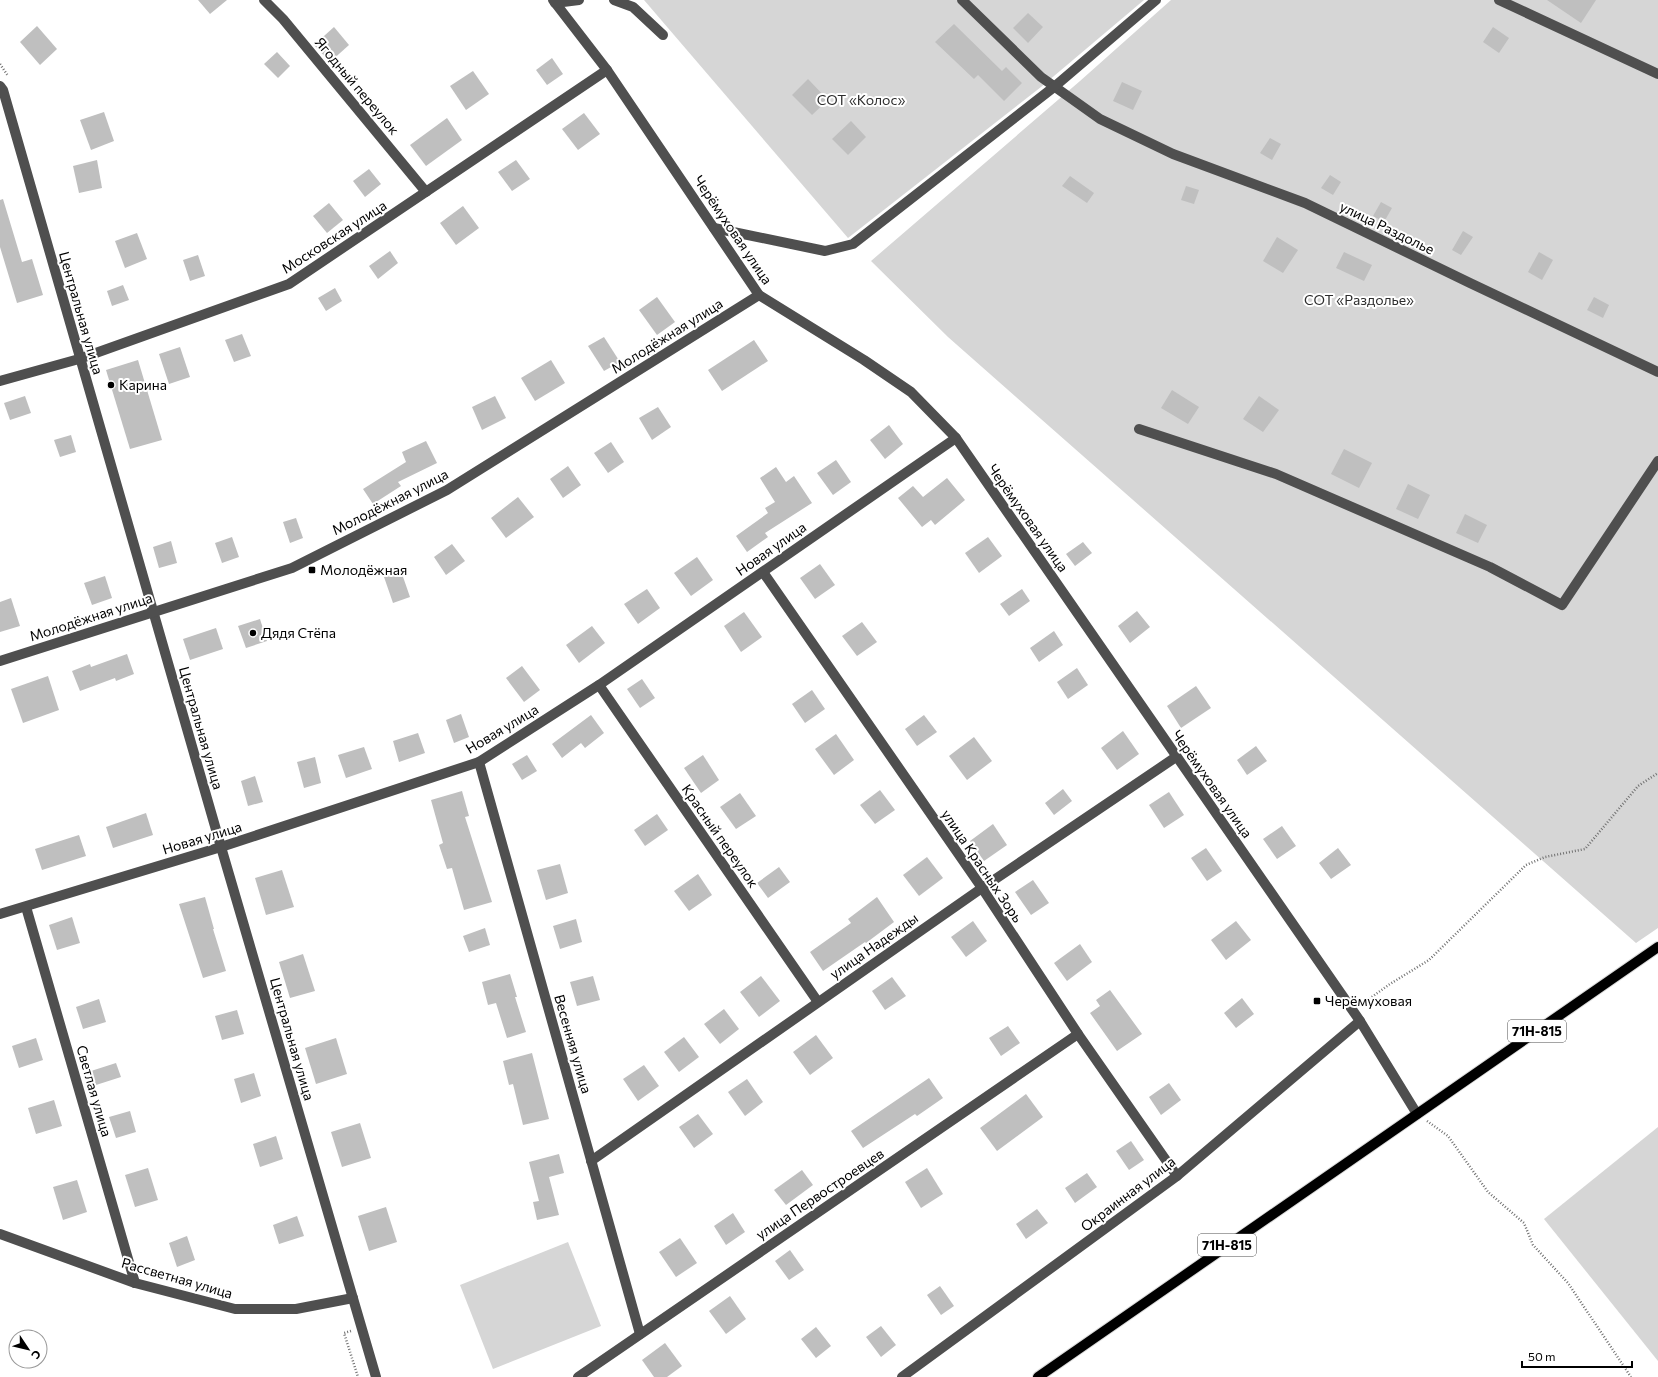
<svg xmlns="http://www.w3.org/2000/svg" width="1658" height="1377" viewBox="0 0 1658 1377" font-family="Commissioner,sans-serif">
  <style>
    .green { fill: #d6d6d6 }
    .building { fill: #bfbfbf }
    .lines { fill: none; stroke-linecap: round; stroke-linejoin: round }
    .major-casing { stroke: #dbdbdb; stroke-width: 12 }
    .path { stroke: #717171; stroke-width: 2.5; stroke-dasharray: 1 2; stroke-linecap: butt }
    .minor { stroke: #4f4f4f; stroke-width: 10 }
    .major { stroke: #000; stroke-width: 10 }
    .poi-dot { fill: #000; stroke: #fff; stroke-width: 1.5 }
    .labels { text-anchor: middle; stroke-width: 4; stroke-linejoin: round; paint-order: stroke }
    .shield { fill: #fff; stroke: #4c4c4c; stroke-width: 1 }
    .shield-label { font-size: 13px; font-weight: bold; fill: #000 }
    .street-label { font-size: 14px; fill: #000; stroke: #fff }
    .park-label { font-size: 14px; fill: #2d2d2d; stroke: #fff }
    .poi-label { font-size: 14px; fill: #000; stroke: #fff; text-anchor: start }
  </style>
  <rect width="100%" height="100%" fill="#fff"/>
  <g class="green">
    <polygon points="644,0 1144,0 1041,87 848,238"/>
    <polygon points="1171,0 1658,0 1658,928 1636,943 948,337 871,261 1080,81"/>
    <polygon points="1658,1127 1658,1361 1544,1219"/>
    <polygon points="568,1242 601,1326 493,1369 460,1285"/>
  </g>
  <g class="building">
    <polygon points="198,0 227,0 210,14"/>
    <polygon points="1547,0 1596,0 1581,23"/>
    <polygon points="1028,13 1043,27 1028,43 1013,28"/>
    <polygon points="954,24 1002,71 1006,67 1022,83 1004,101 978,75 974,79 935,42"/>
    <polygon points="37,26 57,49 40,65 20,42"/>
    <polygon points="334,27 349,45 330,62 314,45"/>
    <polygon points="1493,27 1509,38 1499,53 1483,42"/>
    <polygon points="277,52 290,66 278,78 264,64"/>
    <polygon points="552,58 563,74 547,85 536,70"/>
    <polygon points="473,71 489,94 466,110 450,86"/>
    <polygon points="808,79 828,100 812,115 792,95"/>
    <polygon points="1122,82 1142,91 1133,110 1113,101"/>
    <polygon points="104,112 114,141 91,150 80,120"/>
    <polygon points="584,113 600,134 578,150 562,129"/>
    <polygon points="447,118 462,140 426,166 410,145"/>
    <polygon points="851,121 866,137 848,155 832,139"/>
    <polygon points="1270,138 1281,144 1272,160 1260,153"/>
    <polygon points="97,160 102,188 79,193 73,166"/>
    <polygon points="516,160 530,179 512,191 498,172"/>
    <polygon points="369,169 381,184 365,197 353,181"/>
    <polygon points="1330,175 1341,182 1333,195 1321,188"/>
    <polygon points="1070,176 1094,193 1087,203 1062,186"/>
    <polygon points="1186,186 1199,190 1194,204 1181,200"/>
    <polygon points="3,199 22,262 32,259 43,295 17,303 0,247 0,200"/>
    <polygon points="1381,202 1392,208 1384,222 1373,216"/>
    <polygon points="329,203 343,220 327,233 313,216"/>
    <polygon points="463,206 479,228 456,245 440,223"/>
    <polygon points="1463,231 1473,237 1461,255 1452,250"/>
    <polygon points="137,233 147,259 125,268 115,241"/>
    <polygon points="1277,237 1298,250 1283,273 1263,261"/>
    <polygon points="390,251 398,263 378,279 369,266"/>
    <polygon points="1344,252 1372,265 1364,281 1336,268"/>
    <polygon points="1539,252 1553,260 1542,280 1528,272"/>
    <polygon points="198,255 205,276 190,281 183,260"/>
    <polygon points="123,285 129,300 112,306 107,291"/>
    <polygon points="335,288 342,301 326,311 318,298"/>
    <polygon points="657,297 675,322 657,335 639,310"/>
    <polygon points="1594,297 1609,305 1603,318 1587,310"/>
    <polygon points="242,334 251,356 234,362 225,340"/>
    <polygon points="604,337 620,362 604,371 588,346"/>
    <polygon points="754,340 768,361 722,391 708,370"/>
    <polygon points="180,347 190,377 169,384 159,354"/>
    <polygon points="138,360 162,440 130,449 106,370"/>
    <polygon points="551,360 565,383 535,401 521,378"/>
    <polygon points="1172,390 1199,407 1188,424 1161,408"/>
    <polygon points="25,396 31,413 10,420 4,403"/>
    <polygon points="495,396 506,418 482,430 472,407"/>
    <polygon points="1259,396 1279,410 1263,432 1243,419"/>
    <polygon points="658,407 671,427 652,440 639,418"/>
    <polygon points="889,425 903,444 885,459 870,440"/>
    <polygon points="71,435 76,452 60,457 54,440"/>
    <polygon points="426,441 437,463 398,482 401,486 373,504 363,489 406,462 402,452"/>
    <polygon points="611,442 624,462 608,473 594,453"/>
    <polygon points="1344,449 1372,463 1359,488 1331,474"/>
    <polygon points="836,460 851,482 833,495 817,473"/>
    <polygon points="568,466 581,485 563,498 550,479"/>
    <polygon points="776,467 786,482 794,476 812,503 765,533 768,537 747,552 736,536 768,513 765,508 775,502 760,478"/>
    <polygon points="947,478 965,500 935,525 931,520 922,527 898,498 913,486 923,497"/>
    <polygon points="1408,484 1430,495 1418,519 1396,509"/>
    <polygon points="518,497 534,517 506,538 491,518"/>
    <polygon points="1465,514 1487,525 1478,543 1456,533"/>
    <polygon points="296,518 303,538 290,543 283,522"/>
    <polygon points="232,537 239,557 222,563 215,543"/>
    <polygon points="988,537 1002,556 979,573 965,553"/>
    <polygon points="171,541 177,563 159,568 153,547"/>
    <polygon points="1083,542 1092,553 1075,566 1066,554"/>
    <polygon points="452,544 465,561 446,575 434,557"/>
    <polygon points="697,557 713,580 691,596 674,573"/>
    <polygon points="820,564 835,585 815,599 800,578"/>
    <polygon points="401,571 410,597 393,603 384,577"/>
    <polygon points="105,576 112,598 92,605 84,583"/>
    <polygon points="647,589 660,608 638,624 624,604"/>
    <polygon points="1022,589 1030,601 1009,616 1000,604"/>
    <polygon points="11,598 20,626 0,632 0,602"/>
    <polygon points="1137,611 1150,627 1130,643 1118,626"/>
    <polygon points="744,612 762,637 741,652 724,626"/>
    <polygon points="260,619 267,641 246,648 238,626"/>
    <polygon points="862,622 877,642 857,656 842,636"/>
    <polygon points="592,626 605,643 579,663 566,645"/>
    <polygon points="216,628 223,649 190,660 183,639"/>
    <polygon points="1054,631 1063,645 1039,662 1030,648"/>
    <polygon points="127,654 134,674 116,681 115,678 80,691 72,671 90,664 91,667"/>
    <polygon points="522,666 540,690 524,702 506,678"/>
    <polygon points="1077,668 1088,685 1068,699 1057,682"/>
    <polygon points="48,676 59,710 23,723 11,689"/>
    <polygon points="642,679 655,698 640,708 627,689"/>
    <polygon points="1196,686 1211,708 1181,728 1167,706"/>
    <polygon points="812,690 825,709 805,723 792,704"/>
    <polygon points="461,714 469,737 454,743 446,720"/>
    <polygon points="591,715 604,733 585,748 581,743 562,758 552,744"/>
    <polygon points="924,715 937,732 917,746 905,729"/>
    <polygon points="1123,731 1139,754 1117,770 1101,748"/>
    <polygon points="418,733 425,753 399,762 393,741"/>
    <polygon points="836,734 854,760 834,775 815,749"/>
    <polygon points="974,737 992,761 967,780 949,756"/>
    <polygon points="1256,746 1267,761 1247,775 1237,760"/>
    <polygon points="364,747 372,769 346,778 338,755"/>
    <polygon points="527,755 537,771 522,780 512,764"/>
    <polygon points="703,755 719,780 701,793 684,768"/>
    <polygon points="315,757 321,783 304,788 297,762"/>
    <polygon points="255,776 263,802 248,806 241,781"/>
    <polygon points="1063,789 1072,801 1054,815 1045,803"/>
    <polygon points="880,790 895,810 875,824 860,805"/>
    <polygon points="462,791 469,816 465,817 492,902 464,910 452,868 447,869 439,845 443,843 431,800"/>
    <polygon points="1169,792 1184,815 1164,828 1149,805"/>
    <polygon points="740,793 756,816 736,829 720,807"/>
    <polygon points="146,813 153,835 113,848 106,827"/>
    <polygon points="657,814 668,830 645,846 634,830"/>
    <polygon points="993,824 1007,845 984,861 970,841"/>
    <polygon points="1282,826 1296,846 1277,859 1263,839"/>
    <polygon points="79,835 86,856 42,870 35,849"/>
    <polygon points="1206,848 1222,871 1207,881 1191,858"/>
    <polygon points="1338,848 1351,865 1331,879 1319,863"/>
    <polygon points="927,857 943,878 919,896 903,875"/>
    <polygon points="560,864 568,893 546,900 537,870"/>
    <polygon points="779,867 790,882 768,898 757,883"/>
    <polygon points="282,870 294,907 266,915 255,878"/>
    <polygon points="698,874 712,895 689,911 674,891"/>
    <polygon points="1033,880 1049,903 1031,915 1015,892"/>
    <polygon points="205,897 214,929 213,929 226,971 203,978 179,904"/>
    <polygon points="877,897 894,922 866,943 865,942 823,971 810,952 851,923 848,919"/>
    <polygon points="72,917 80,943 57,950 49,925"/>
    <polygon points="576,919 582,942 560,949 553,926"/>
    <polygon points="973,921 987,941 966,957 951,937"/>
    <polygon points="1236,921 1251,940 1226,960 1211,940"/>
    <polygon points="485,928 490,945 469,952 463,936"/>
    <polygon points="1080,944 1092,962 1067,981 1054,963"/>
    <polygon points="303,954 315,991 290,998 279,962"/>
    <polygon points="510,974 517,997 515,997 526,1032 507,1038 496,1003 488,1005 482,982"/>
    <polygon points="593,976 600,1000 577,1006 570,982"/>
    <polygon points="761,976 780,1001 759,1017 740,992"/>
    <polygon points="892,977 906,996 885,1010 872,991"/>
    <polygon points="1110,990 1142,1034 1117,1051 1090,1013 1100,1006 1096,1000"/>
    <polygon points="1242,998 1254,1014 1236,1028 1224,1013"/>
    <polygon points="99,999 106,1022 83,1029 76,1007"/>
    <polygon points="724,1009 739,1029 720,1044 704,1024"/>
    <polygon points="237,1010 244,1034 222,1040 215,1016"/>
    <polygon points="1008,1026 1020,1043 1001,1056 989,1038"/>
    <polygon points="816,1035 833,1058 810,1075 793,1052"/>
    <polygon points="684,1037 699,1057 679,1072 664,1052"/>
    <polygon points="36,1038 43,1060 19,1068 12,1046"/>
    <polygon points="336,1038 347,1074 316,1084 305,1048"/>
    <polygon points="532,1053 549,1119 523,1125 513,1084 509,1085 503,1061"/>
    <polygon points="116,1063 121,1077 96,1085 91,1071"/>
    <polygon points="644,1065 659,1086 638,1101 623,1079"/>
    <polygon points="254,1073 261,1096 241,1103 234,1079"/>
    <polygon points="929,1078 943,1098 917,1116 915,1114 863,1148 851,1131"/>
    <polygon points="747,1079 763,1102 745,1116 728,1092"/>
    <polygon points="1169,1083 1181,1100 1161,1115 1149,1097"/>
    <polygon points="1026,1094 1043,1117 997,1151 980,1128"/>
    <polygon points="54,1100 62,1126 36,1134 28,1108"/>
    <polygon points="130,1111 136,1132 116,1138 109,1117"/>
    <polygon points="698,1114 713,1134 694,1148 679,1127"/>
    <polygon points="360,1123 371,1158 342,1167 331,1132"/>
    <polygon points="276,1136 283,1159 260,1167 253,1144"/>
    <polygon points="1131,1141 1144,1160 1129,1170 1116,1151"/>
    <polygon points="559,1154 564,1173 549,1177 559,1215 537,1220 533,1202 539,1201 529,1162"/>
    <polygon points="148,1168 158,1200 135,1207 125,1175"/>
    <polygon points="927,1168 943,1194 921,1208 905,1182"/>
    <polygon points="802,1170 813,1185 786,1205 774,1190"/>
    <polygon points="1087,1173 1097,1187 1075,1203 1065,1188"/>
    <polygon points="77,1180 87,1212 63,1220 53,1187"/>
    <polygon points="386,1207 397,1242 369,1251 358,1216"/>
    <polygon points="1037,1209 1048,1223 1026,1239 1016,1224"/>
    <polygon points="733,1213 745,1232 726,1245 714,1226"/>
    <polygon points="297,1216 304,1236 279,1244 273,1225"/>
    <polygon points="187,1236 195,1260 177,1267 169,1243"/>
    <polygon points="680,1238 697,1263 676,1277 659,1252"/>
    <polygon points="790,1250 804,1270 789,1280 775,1261"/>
    <polygon points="940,1286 954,1306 941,1315 927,1295"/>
    <polygon points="730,1296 746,1319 726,1334 709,1311"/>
    <polygon points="881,1326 896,1345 881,1357 866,1337"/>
    <polygon points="816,1327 831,1346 816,1358 801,1339"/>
    <polygon points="665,1343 682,1366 667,1377 654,1377 642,1360"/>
  </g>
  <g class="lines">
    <g class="major-casing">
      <polyline id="major" points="1038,1377 1658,947"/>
    </g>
    <g class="path">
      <polyline points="0,64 8,76"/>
      <polyline points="1362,1004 1390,984 1429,960 1526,865 1545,857 1585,849 1638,786 1658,773"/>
      <polyline points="1427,1121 1448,1136 1488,1192 1524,1223 1533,1245 1568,1283 1631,1377"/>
      <polyline points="351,1331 344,1333 358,1377"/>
    </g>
    <g class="minor">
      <polyline points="264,0 283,19 426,192"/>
      <polyline points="553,0 607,70 759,295 864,360 911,392 956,438 1360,1021 1417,1114"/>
      <polyline points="555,0 555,3 579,0"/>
      <polyline points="614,0 633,7 663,35"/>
      <polyline points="962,0 1041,77 1100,119 1173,154 1305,203 1470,283 1658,372"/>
      <polyline points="1499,0 1658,74"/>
      <polyline points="0,86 3,90 221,847 376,1377"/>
      <polyline points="714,228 825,251 853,244 1054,87 1156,0"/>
      <polyline points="0,381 79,359 289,284 607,70"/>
      <polyline points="1139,429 1276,474 1490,567 1562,605 1658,461"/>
      <polyline points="763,572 982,888 1078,1034 1177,1176"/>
      <polyline points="0,661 292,568 447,490 759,295"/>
      <polyline points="599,685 818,1002"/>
      <polyline points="479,762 640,1334"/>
      <polyline points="26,907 135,1283"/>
      <polyline points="0,914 221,847 479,762 599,685 956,438"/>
      <polyline points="591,1161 982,888 1176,757"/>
      <polyline points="0,1234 135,1283 235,1309 296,1309 353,1298"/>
      <polyline points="578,1377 1078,1034"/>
      <polyline points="902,1377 1177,1176 1360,1021"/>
    </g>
    <use href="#major" class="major"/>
  </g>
  <g class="poi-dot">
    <circle cx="111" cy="385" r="4"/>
    <rect x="308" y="566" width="8" height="8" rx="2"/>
    <circle cx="253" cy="633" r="4"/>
    <rect x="1313" y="997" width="8" height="8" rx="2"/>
  </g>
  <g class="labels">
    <g class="shield">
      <rect x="1508" y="1020" width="58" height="22" rx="3"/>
      <rect x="1198" y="1234" width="58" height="22" rx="3"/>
    </g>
    <g class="shield-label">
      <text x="1537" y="1036">71Н-815</text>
      <text x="1227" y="1250">71Н-815</text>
    </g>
    <g class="street-label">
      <text transform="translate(357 86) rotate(50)" y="5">Ягодный переулок</text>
      <text transform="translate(1387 228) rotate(26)" y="5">улица Раздолье</text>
      <text transform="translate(733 230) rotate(56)" y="5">Черёмуховая улица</text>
      <text transform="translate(334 237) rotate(-33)" y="5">Московская улица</text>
      <text transform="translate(81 313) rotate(74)" y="5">Центральная улица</text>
      <text transform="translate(667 336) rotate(-32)" y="5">Молодёжная улица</text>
      <text transform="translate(390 502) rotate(-27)" y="5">Молодёжная улица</text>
      <text transform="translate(1028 518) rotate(55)" y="5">Черёмуховая улица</text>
      <text transform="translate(771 549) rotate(-35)" y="5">Новая улица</text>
      <text transform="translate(91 617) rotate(-18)" y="5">Молодёжная улица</text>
      <text transform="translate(201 728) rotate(74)" y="5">Центральная улица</text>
      <text transform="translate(502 729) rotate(-31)" y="5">Новая улица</text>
      <text transform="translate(1212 784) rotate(55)" y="5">Черёмуховая улица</text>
      <text transform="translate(720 836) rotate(55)" y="5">Красный переулок</text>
      <text transform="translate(202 838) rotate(-17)" y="5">Новая улица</text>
      <text transform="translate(982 866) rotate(56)" y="5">улица Красных Зорь</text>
      <text transform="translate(874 946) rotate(-35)" y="5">улица Надежды</text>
      <text transform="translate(292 1039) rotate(74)" y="5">Центральная улица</text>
      <text transform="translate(573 1044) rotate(74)" y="5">Весенняя улица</text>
      <text transform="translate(94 1091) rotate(74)" y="5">Светлая улица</text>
      <text transform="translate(820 1194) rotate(-34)" y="5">улица Первостроевцев</text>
      <text transform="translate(1128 1194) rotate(-37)" y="5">Окраинная улица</text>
      <text transform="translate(177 1278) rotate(16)" y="5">Рассветная улица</text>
    </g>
    <g class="park-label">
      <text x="861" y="105">СОТ «Колос»</text>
      <text x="1359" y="305">СОТ «Раздолье»</text>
    </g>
    <g class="poi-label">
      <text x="119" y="390">Карина</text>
      <text x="320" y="575">Молодёжная</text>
      <text x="261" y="638">Дядя Стёпа</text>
      <text x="1325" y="1006">Черёмуховая</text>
    </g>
  </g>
  <g transform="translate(28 1349) rotate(125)"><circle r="19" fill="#ffffff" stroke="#999999"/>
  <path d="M0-3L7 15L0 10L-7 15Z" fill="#000000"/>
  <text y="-6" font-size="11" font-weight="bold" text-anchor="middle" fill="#000000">С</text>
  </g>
  <path d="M1522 1361v6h110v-6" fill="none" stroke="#000000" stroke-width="2"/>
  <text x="1528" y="1361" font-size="12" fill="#000000" stroke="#ffffff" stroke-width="3" paint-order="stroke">50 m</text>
</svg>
